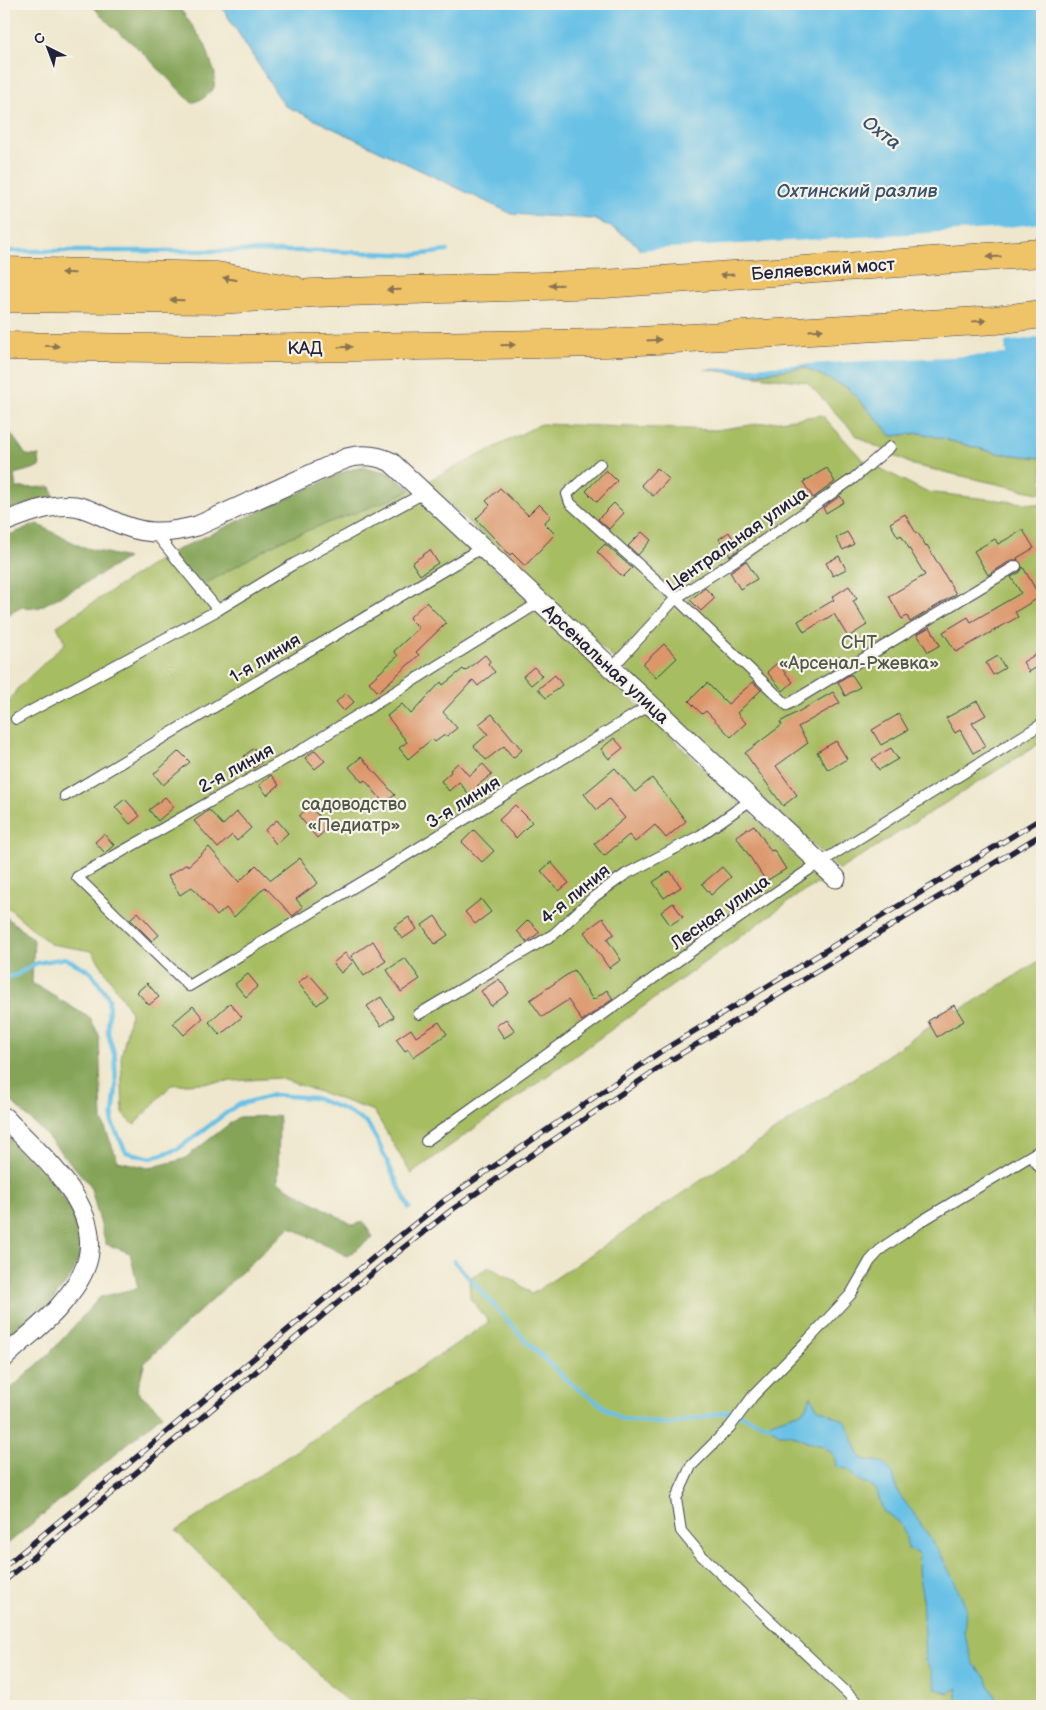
<svg xmlns="http://www.w3.org/2000/svg" width="1046" height="1710" viewBox="0 0 1046 1710" font-family="'Balsamiq Sans',sans-serif">
  <style>
    .green { fill: #a7bd62; stroke: #64704e }
    .forest { fill: #85a458; stroke: #54634a }
    .water { fill: #69c1e6; stroke: #467290 }
    .pier { fill: #efe7cd }
    .lines { fill: none; stroke-linecap: round; stroke-linejoin: round }
    .stream { stroke: #69c1e6; stroke-width: 4.5 }
    .building { fill: #dc966b }
    .lane-casing { stroke: #414051; stroke-width: 12 }
    .street-casing { stroke: #414051; stroke-width: 21 }
    .primary-casing { stroke: #414051; stroke-width: 29 }
    .highway-casing { stroke: #414051; stroke-width: 29 }
    .lane { stroke: #fff; stroke-width: 10 }
    .street { stroke: #fff; stroke-width: 19 }
    .primary { stroke: #efc469; stroke-width: 28 }
    .highway { stroke: #efc469; stroke-width: 28 }
    .rail-casing { stroke: #22223b; stroke-width: 5.5 }
    .rail { stroke: #f7f3e8; stroke-width: 4; stroke-dasharray: 11; stroke-linecap: butt }
    .oneway { fill: #887352 }
    .labels { text-anchor: middle; stroke-width: 4.5; stroke-linejoin: round; paint-order: stroke }
    .street-label { font-size: 18px; fill: #22223b; stroke: #f7f3e8 }
    .park-label { font-size: 18px; fill: #515849; stroke: #f7f3e8 }
    .water-label { font-size: 19px; font-style: italic; fill: #37526e; stroke: #f7f3e8 }
  </style>
  <rect width="100%" height="100%" fill="#f7f3e8"/>
  <filter id="ink" filterUnits="userSpaceOnUse"><feTurbulence type="fractalNoise" baseFrequency=".02" numOctaves="2"/><feDisplacementMap in="SourceGraphic" scale="10" xChannelSelector="R" yChannelSelector="G"/><feConvolveMatrix kernelMatrix="1 2 1 2 8 2 1 2 1" color-interpolation-filters="sRGB"/></filter>
  <filter id="wash" filterUnits="userSpaceOnUse"><feTurbulence type="fractalNoise" baseFrequency=".0096" numOctaves="4" result="noise"/><feDisplacementMap in="SourceGraphic" scale="20" xChannelSelector="R" yChannelSelector="G"/><feGaussianBlur stdDeviation="1.12" result="paint"/><feColorMatrix in="noise" values="0 0 0 0 0 0 0 0 0 0 0 0 0 0 0 0 0 1.4 0 .05"/><feComposite in="paint" operator="in"/></filter>
  <g filter="url(#wash)">
    <rect width="100%" height="100%" fill="#efe7cd"/>
    <g class="green">
      <polygon points="804,367 848,388 892,436 921,433 996,453 1042,458 1042,494 913,465 858,437 807,382 749,375"/>
      <polygon points="822,415 862,459 926,492 1041,505 1042,507 1042,742 839,870 426,482 541,424 715,430"/>
      <polygon points="411,489 822,881 798,895 411,1174 374,1111 279,1078 171,1085 134,1125 123,1114 121,1058 131,1012 92,951 50,944 4,904 4,710 17,689 65,643 57,626 168,554 197,588 282,540 394,498"/>
      <polygon points="1042,959 1042,1706 351,1706 176,1531 489,1322 470,1298 469,1278 489,1267 514,1280 532,1294 931,1026 928,1021 954,1005 959,1011"/>
    </g>
    <g class="forest">
      <polygon points="91,4 177,4 205,44 215,74 214,88 204,98 192,103 140,50 104,19"/>
      <polygon points="4,430 9,431 26,455 39,456 40,467 14,474 16,488 51,487 54,497 4,511"/>
      <polygon points="364,467 387,472 411,489 394,498 282,540 196,589 168,554 348,470"/>
      <polygon points="37,524 82,547 127,558 93,579 38,608 22,607 4,617 4,537"/>
      <polygon points="4,915 34,940 32,983 90,1018 99,1035 102,1120 118,1161 149,1168 184,1159 238,1117 279,1116 278,1182 353,1225 363,1222 373,1237 347,1256 290,1227 145,1362 137,1391 163,1414 4,1547 4,1395 49,1354 100,1297 138,1288 130,1253 106,1244 90,1185 44,1133 4,1094"/>
      <polygon points="4,1132 50,1176 74,1215 83,1247 72,1275 40,1317 4,1349"/>
    </g>
    <g class="water">
      <polygon points="220,4 1042,4 1042,458 996,453 921,433 892,436 848,388 804,367 749,375 691,367 658,281 636,244 617,230 594,219 512,214 284,105"/>
      <polygon points="811,1396 817,1408 846,1422 861,1459 882,1462 893,1473 898,1493 912,1511 941,1555 955,1582 966,1608 964,1632 973,1663 986,1678 999,1706 957,1706 956,1698 958,1688 948,1693 936,1689 932,1673 925,1660 922,1594 918,1571 919,1554 908,1549 905,1534 899,1522 883,1511 876,1489 855,1478 847,1469 836,1467 834,1455 823,1446 807,1442 790,1434 779,1434 767,1425 773,1421 804,1411"/>
    </g>
    <polygon class="pier" points="1042,223 1042,337 1005,342 1006,354 690,370 673,350 654,320 655,281 637,250 992,229"/>
    <g class="lines">
      <g class="stream">
        <polyline points="4,251 327,251 415,255 447,251"/>
        <polyline points="4,978 16,975 37,963 65,958 91,972 109,998 108,1033 115,1057 116,1088 112,1123 126,1152 151,1158 178,1149 237,1105 274,1095 315,1098 345,1110 367,1123 377,1140 409,1208"/>
        <polyline points="454,1261 526,1341 569,1382 621,1419 671,1424 730,1411 767,1425 772,1426"/>
      </g>
    </g>
    <g id="blocks">
      <g class="building">
        <polygon points="657,468 669,479 653,496 641,485"/>
        <polygon points="827,468 835,482 813,498 803,482"/>
        <polygon points="606,470 617,481 597,502 586,491"/>
        <polygon points="500,488 528,515 539,504 551,516 544,523 555,534 525,566 512,553 510,555 476,519 490,505 486,501"/>
        <polygon points="840,496 844,502 826,513 823,508"/>
        <polygon points="614,503 624,513 609,529 598,519"/>
        <polygon points="905,514 916,533 918,533 926,546 927,545 956,594 910,622 907,616 902,619 889,596 925,575 901,535 898,537 890,523"/>
        <polygon points="1023,530 1034,548 1017,558 1018,560 1012,560 988,575 974,551 995,539 998,544"/>
        <polygon points="642,532 651,540 638,555 628,546"/>
        <polygon points="729,532 739,549 730,556 719,539"/>
        <polygon points="847,532 854,544 843,550 836,538"/>
        <polygon points="605,544 632,568 623,577 597,552"/>
        <polygon points="430,550 438,563 420,575 412,563"/>
        <polygon points="839,556 846,569 833,576 826,563"/>
        <polygon points="746,561 757,579 740,589 730,572"/>
        <polygon points="1023,567 1040,597 1015,612 1018,617 956,652 943,632 968,617 971,622 1021,593 1011,577 1020,572"/>
        <polygon points="849,586 857,599 853,601 867,625 848,637 834,614 804,632 798,621 834,600 832,597"/>
        <polygon points="705,588 715,598 701,611 690,600"/>
        <polygon points="426,602 446,623 416,652 419,655 378,692 369,682 398,656 394,651 419,628 409,618"/>
        <polygon points="930,627 940,645 928,652 917,634"/>
        <polygon points="664,644 677,658 656,678 643,664"/>
        <polygon points="1042,651 1042,664 1029,672 1023,662"/>
        <polygon points="485,655 490,661 488,664 495,672 478,686 473,680 443,712 457,728 447,736 446,734 435,742 432,739 408,759 399,748 407,742 387,716 402,704 411,714 441,682 443,685 463,669 465,671"/>
        <polygon points="839,656 843,663 831,670 827,664"/>
        <polygon points="998,656 1005,668 993,675 986,663"/>
        <polygon points="777,663 793,682 783,691 767,672"/>
        <polygon points="534,667 542,676 531,685 523,676"/>
        <polygon points="555,675 562,685 546,698 538,689"/>
        <polygon points="849,675 852,675 860,687 845,696 838,682"/>
        <polygon points="753,682 761,690 737,713 746,723 731,737 706,711 702,714 689,701 707,683 728,704"/>
        <polygon points="833,692 840,703 798,727 808,743 776,766 797,795 783,806 745,753 782,725 780,722"/>
        <polygon points="346,693 354,702 344,711 336,702"/>
        <polygon points="977,701 986,715 972,723 986,746 973,753 960,730 955,733 946,718"/>
        <polygon points="492,714 522,750 513,758 504,746 486,760 474,746 488,734 479,724"/>
        <polygon points="899,714 908,730 881,745 872,730"/>
        <polygon points="614,738 623,748 609,759 601,749"/>
        <polygon points="836,741 847,759 828,770 817,752"/>
        <polygon points="254,748 264,760 254,768 244,756"/>
        <polygon points="891,748 898,759 879,770 872,759"/>
        <polygon points="315,750 325,761 315,769 305,758"/>
        <polygon points="179,751 190,762 163,785 154,774"/>
        <polygon points="361,757 395,795 384,803 365,780 362,782 349,767"/>
        <polygon points="458,763 469,776 483,764 492,774 477,786 484,794 475,802 459,782 449,791 441,781 451,772 450,770"/>
        <polygon points="615,768 635,792 652,778 686,821 666,838 655,825 635,842 629,835 604,856 594,844 625,818 609,799 597,810 584,794"/>
        <polygon points="271,775 279,785 267,795 259,785"/>
        <polygon points="165,797 174,807 158,821 149,810"/>
        <polygon points="125,799 140,816 130,824 115,807"/>
        <polygon points="515,805 532,822 516,838 499,820"/>
        <polygon points="309,807 330,826 317,838 299,816"/>
        <polygon points="209,810 223,825 237,812 251,828 237,841 232,835 218,848 194,821"/>
        <polygon points="277,820 288,833 276,844 265,830"/>
        <polygon points="754,825 771,851 774,850 786,869 766,881 736,836"/>
        <polygon points="474,830 494,851 482,862 462,842"/>
        <polygon points="104,834 114,845 105,853 95,842"/>
        <polygon points="209,847 239,882 256,865 271,880 300,858 318,883 296,899 303,907 293,916 265,887 234,917 226,908 217,916 192,887 180,895 168,876 187,864 188,866"/>
        <polygon points="551,862 569,883 559,891 541,871"/>
        <polygon points="722,867 731,877 711,895 702,884"/>
        <polygon points="670,871 681,887 664,898 653,882"/>
        <polygon points="481,899 491,912 475,924 465,912"/>
        <polygon points="673,903 683,917 670,925 661,912"/>
        <polygon points="138,912 159,935 152,941 130,919"/>
        <polygon points="435,916 448,935 435,944 422,925"/>
        <polygon points="409,917 417,929 402,939 394,927"/>
        <polygon points="603,918 614,934 607,939 621,960 609,968 584,932"/>
        <polygon points="528,920 540,932 527,942 517,931"/>
        <polygon points="373,941 386,961 364,976 351,956"/>
        <polygon points="345,953 353,962 341,973 333,963"/>
        <polygon points="405,958 420,979 401,992 387,970"/>
        <polygon points="574,970 593,1000 607,990 613,999 582,1021 568,1000 542,1017 530,1000"/>
        <polygon points="248,974 258,986 246,997 235,984"/>
        <polygon points="309,974 328,996 317,1005 298,983"/>
        <polygon points="499,979 509,993 491,1006 481,991"/>
        <polygon points="147,983 159,997 149,1005 137,992"/>
        <polygon points="381,997 394,1017 381,1026 367,1006"/>
        <polygon points="230,1003 242,1017 220,1035 209,1022"/>
        <polygon points="954,1005 964,1021 937,1037 928,1021"/>
        <polygon points="193,1006 203,1018 184,1035 173,1023"/>
        <polygon points="506,1019 515,1031 504,1038 496,1026"/>
        <polygon points="439,1022 447,1034 413,1057 408,1049 405,1051 396,1039 411,1029 416,1037"/>
      </g>
    </g>
  </g>
  <g filter="url(#ink)">
    <use href="#blocks" fill-opacity="0" stroke="#414051" stroke-width="1"/>
    <g class="lines">
      <g class="lane-casing">
        <g id="lane">
          <polyline points="600,464 567,494 570,503 676,598 787,705 1016,566"/>
          <polyline points="156,534 218,610"/>
          <polyline points="540,602 303,749 77,877 189,986 394,863 650,705"/>
          <polyline points="611,669 676,598 737,559 854,478 890,447"/>
          <polyline points="16,719 218,610 292,565 424,493"/>
          <polyline points="65,796 483,547"/>
          <polyline points="419,1014 554,934 595,896 626,874 701,835 751,800"/>
          <polyline points="426,1141 714,935 810,869 1042,724"/>
          <polyline points="1031,1156 1042,1170"/>
          <polyline points="861,1706 701,1555 681,1531 676,1499 691,1466 730,1427 753,1396 809,1339 851,1294 870,1261 882,1248 925,1219 1042,1149"/>
        </g>
      </g>
      <g class="street-casing">
        <g id="street">
          <path d="M 4,522 C 25,514 51,503 75,506 C 88,508 99,515 111,520 C 142,535 163,535 197,526 L 347,458 C 363,454 376,455 391,462 L 836,878"/>
          <path d="M 4,1117 C 37,1152 96,1199 89,1252 C 87,1273 71,1293 58,1308 C 42,1326 21,1341 4,1358"/>
        </g>
      </g>
      <g class="primary-casing">
        <polyline id="primary" points="4,271 217,276 294,290"/>
      </g>
      <g class="highway-casing">
        <g id="highway">
          <polyline points="4,298 220,300 313,293 604,284 1042,253"/>
          <polyline points="4,346 227,349 606,343 996,320 1042,314"/>
        </g>
      </g>
      <use href="#lane" class="lane"/>
      <use href="#street" class="street"/>
      <use href="#primary" class="primary"/>
      <use href="#highway" class="highway"/>
      <g class="rail-casing">
        <g id="rail">
          <polyline points="4,1567 126,1466 386,1247 445,1200 660,1052 1042,818"/>
          <polyline points="4,1581 137,1472 393,1256 453,1209 666,1063 1042,834"/>
        </g>
      </g>
      <use href="#rail" class="rail"/>
    </g>
    <defs><path id="oneway-solid" d="M-6-.8H1V-3.2L6.5 0L1 3.2V.8H-6Z" transform="scale(1.25)"/></defs>
    <g class="oneway">
      <use href="#oneway-solid" transform="translate(994 257) rotate(176)"/>
      <use href="#oneway-solid" transform="translate(68 273) rotate(-179)"/>
      <use href="#oneway-solid" transform="translate(727 275) rotate(176)"/>
      <use href="#oneway-solid" transform="translate(230 279) rotate(-170)"/>
      <use href="#oneway-solid" transform="translate(556 285) rotate(178)"/>
      <use href="#oneway-solid" transform="translate(394 290) rotate(178)"/>
      <use href="#oneway-solid" transform="translate(177 300) rotate(-179)"/>
      <use href="#oneway-solid" transform="translate(979 321) rotate(-3)"/>
      <use href="#oneway-solid" transform="translate(816 330) rotate(-3)"/>
      <use href="#oneway-solid" transform="translate(654 340) rotate(-3)"/>
      <use href="#oneway-solid" transform="translate(508 345) rotate(-1)"/>
      <use href="#oneway-solid" transform="translate(52 346) rotate(1)"/>
      <use href="#oneway-solid" transform="translate(345 347) rotate(-1)"/>
    </g>
  </g>
  <g class="labels">
    <g class="street-label">
      <text transform="translate(823 269) rotate(-4)" y="6">Беляевский мост</text>
      <text transform="translate(305 348) rotate(-1)" y="6">КАД</text>
      <text transform="translate(737 539) rotate(-35)" y="6">Центральная улица</text>
      <text transform="translate(265 658) rotate(-31)" y="6">1-я линия</text>
      <text transform="translate(606 664) rotate(43)" y="6">Арсенальная улица</text>
      <text transform="translate(236 768) rotate(-29)" y="6">2-я линия</text>
      <text transform="translate(463 802) rotate(-32)" y="6">3-я линия</text>
      <text transform="translate(575 894) rotate(-39)" y="6">4-я линия</text>
      <text transform="translate(720 912) rotate(-35)" y="6">Лесная улица</text>
    </g>
    <g class="park-label">
      <text x="859" y="648">СНТ<tspan x="859" dy="21">«Арсенал-Ржевка»</tspan></text>
      <text x="354" y="810">садоводство<tspan x="354" dy="21">«Педиатр»</tspan></text>
    </g>
    <g class="water-label">
      <text transform="translate(882 132) rotate(37)" y="7">Охта</text>
      <text x="857" y="197">Охтинский разлив</text>
    </g>
  </g>
  <rect width="1046" height="1710" fill="none" stroke="#f7f3e8" stroke-width="20"/>
  <g transform="translate(48 48) rotate(318)" stroke="#f7f3e8" stroke-width="4" paint-order="stroke">
  <path d="M0-4L9 19L0 12L-9 19Z" fill="#22223b"/>
  <text y="-8" font-size="14" font-weight="bold" text-anchor="middle" fill="#22223b">С</text>
  </g>
</svg>
